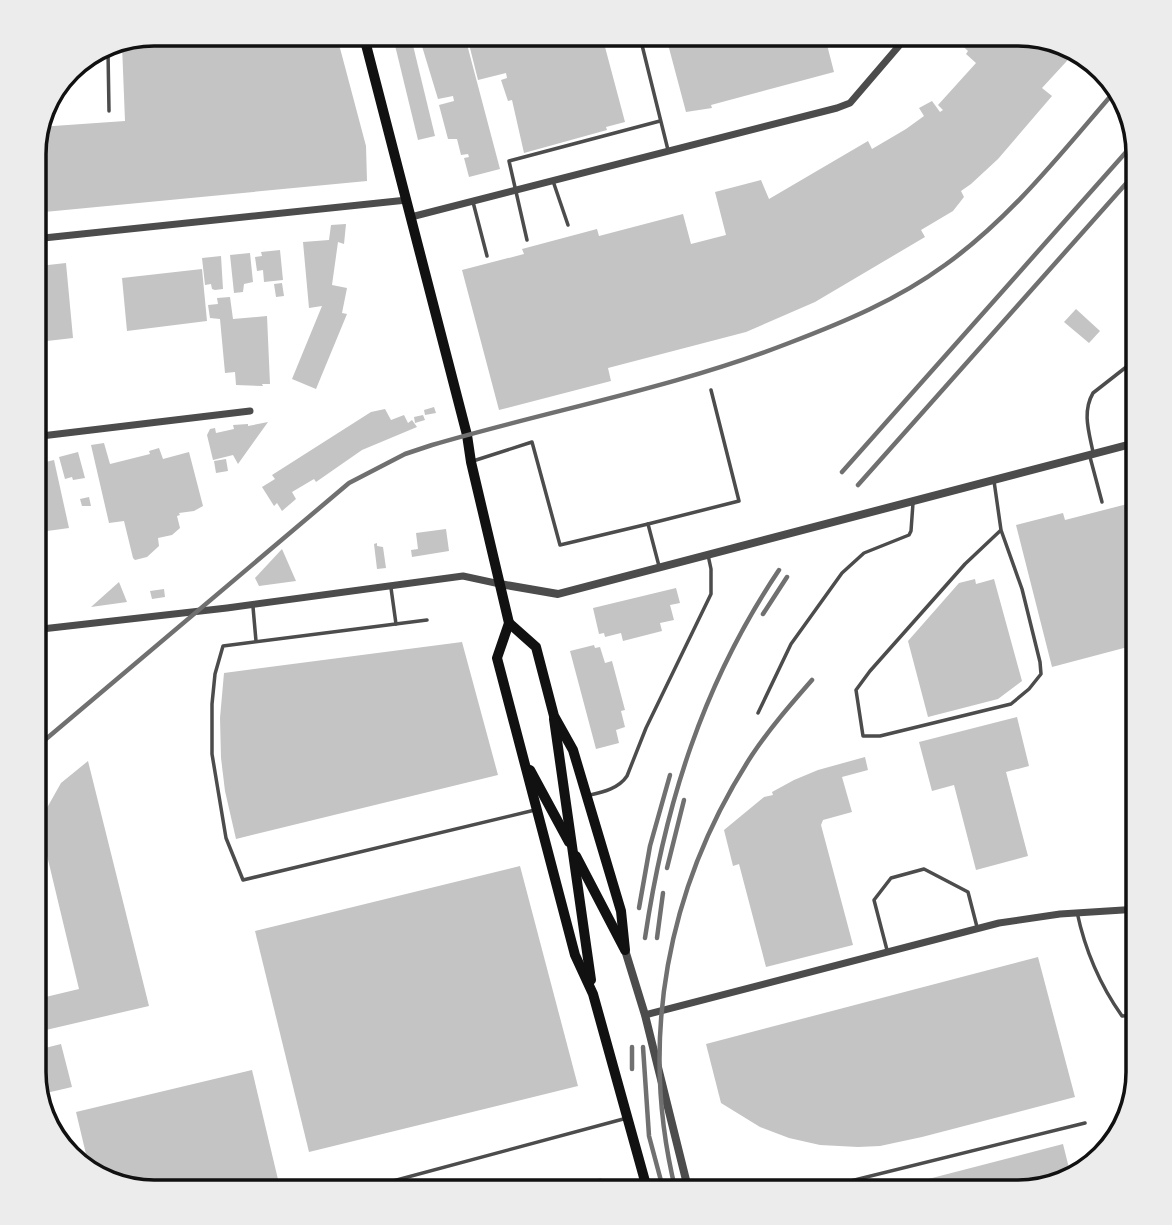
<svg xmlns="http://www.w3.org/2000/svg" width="1172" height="1225" viewBox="0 0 1172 1225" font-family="'Source Sans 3',sans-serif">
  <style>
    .building { fill: #c4c4c4 }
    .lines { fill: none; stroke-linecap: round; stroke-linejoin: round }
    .service { stroke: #4c4c4c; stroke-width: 3.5 }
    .minor { stroke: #4c4c4c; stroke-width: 7 }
    .tertiary { stroke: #4c4c4c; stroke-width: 8 }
    .primary { stroke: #111; stroke-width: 10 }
    .rail { stroke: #707070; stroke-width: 4.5 }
    .rim { fill: none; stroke: #111; stroke-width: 3.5 }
  </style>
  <rect width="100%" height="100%" fill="#fff"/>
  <g class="building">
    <polygon points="236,33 336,33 366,146 367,181 34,213 34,145 39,127 125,121 122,45 143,37"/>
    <polygon points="392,33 410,33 435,136 418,140"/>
    <polygon points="418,33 464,33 500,169 469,177 464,158 469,157 468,154 461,155 457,139 448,139 439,105 454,101 453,96 438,99"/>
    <polygon points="495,33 605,33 608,46 605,47 625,122 606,127 607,130 524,153 512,100 508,101 501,80 507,78 506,73 478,80 468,40"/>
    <polygon points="665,33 824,33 834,72 711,105 712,108 686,112"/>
    <polygon points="949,33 1026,33 1071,45 1077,50 1042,88 1052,96 998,159 971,184 961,191 964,197 953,211 921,230 925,237 815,302 746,332 608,368 611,381 499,410 462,270 524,254 522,249 597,229 599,236 683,214 691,244 726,235 715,192 761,180 769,199 868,141 872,149 906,129 924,116 919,108 932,101 940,112 943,110 938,105 976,63 966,54 968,51"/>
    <polygon points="346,224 344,244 338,242 332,285 347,288 342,313 347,314 316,389 292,379 322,306 309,308 303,242 329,240 331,225"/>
    <polygon points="280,250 283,280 264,282 263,270 257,271 255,257 262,256 261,252"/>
    <polygon points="250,253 253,282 244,284 243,292 234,293 230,255"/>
    <polygon points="221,256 223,289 215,290 212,289 211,284 205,285 202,258"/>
    <polygon points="66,263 73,338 47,341 39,266"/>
    <polygon points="202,269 207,321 127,331 122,278"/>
    <polygon points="282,283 284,296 276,297 274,284"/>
    <polygon points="230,297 233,319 267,316 270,384 262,384 263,386 236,385 235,372 225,373 220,319 210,318 208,305 218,304 217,298"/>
    <polygon points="1076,309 1100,331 1089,343 1064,322"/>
    <polygon points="1139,371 1139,400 1138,400 1132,377"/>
    <polygon points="33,394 34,394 40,417 33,418"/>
    <polygon points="434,407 436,413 425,415 424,410"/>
    <polygon points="385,409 391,420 404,415 408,423 412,420 417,427 362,450 316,482 314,479 292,492 296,499 282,511 277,503 274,506 262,487 275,479 272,475 371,412"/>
    <polygon points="423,415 425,420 415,423 414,417"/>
    <polygon points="268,422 238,464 233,455 213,460 207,435 210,429 215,428 216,433 234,429 233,425 248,424 248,426"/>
    <polygon points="104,443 110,464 150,454 149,451 159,448 163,459 189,452 203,506 194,511 179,513 180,515 177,516 180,528 172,535 158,538 159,546 147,557 135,560 133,558 124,521 109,523 91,445"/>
    <polygon points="78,452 85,478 73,480 72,477 65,479 59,457"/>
    <polygon points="226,459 228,471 216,473 214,461"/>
    <polygon points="54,460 69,528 33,533 33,465"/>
    <polygon points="89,497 91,506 82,506 80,499"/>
    <polygon points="1139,501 1139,644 1052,667 1016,525 1063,513 1065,520"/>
    <polygon points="446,529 449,551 412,557 411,550 418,549 416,533"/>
    <polygon points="377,543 377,546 383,547 386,568 377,569 374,544"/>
    <polygon points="282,549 296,581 259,586 255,578"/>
    <polygon points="975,579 976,584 994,579 1022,681 998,699 928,717 908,641 959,583"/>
    <polygon points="119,582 127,602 91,607"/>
    <polygon points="676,588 680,603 670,605 674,620 660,623 662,631 623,641 621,633 605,637 604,633 599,634 593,608"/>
    <polygon points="164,589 165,597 152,599 150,591"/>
    <polygon points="462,642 498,775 236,839 225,791 221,758 220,718 224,673"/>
    <polygon points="594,645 595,648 600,647 605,663 612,661 625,710 621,711 625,727 616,730 619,743 596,749 570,651"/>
    <polygon points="1017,717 1029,766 1006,772 1028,856 976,870 954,785 932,791 919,742"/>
    <polygon points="865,757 868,770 842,777 852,812 823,820 821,825 853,945 766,967 739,864 733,866 724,830 764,797 773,795 772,792 794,780 818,770"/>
    <polygon points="88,761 149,1006 33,1033 33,1000 79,989 39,822 61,783"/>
    <polygon points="520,866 578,1086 309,1152 255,931"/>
    <polygon points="1038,957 1075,1097 922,1137 880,1146 858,1147 820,1145 789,1138 760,1127 721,1103 706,1044"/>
    <polygon points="61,1044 72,1087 42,1094 33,1072 33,1051"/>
    <polygon points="252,1070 281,1192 154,1192 101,1180 90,1171 76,1112"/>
    <polygon points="1063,1144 1070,1172 1019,1192 878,1192"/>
    <polygon points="601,1178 605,1192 549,1192 549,1191"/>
  </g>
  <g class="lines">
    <g class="service">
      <polyline points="639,33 668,150"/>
      <polyline points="108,51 109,111"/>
      <polyline points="553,181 568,225"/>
      <polyline points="473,202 487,256"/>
      <polyline points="527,240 509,161 660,121"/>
      <path d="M 1093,452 C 1089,432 1082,412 1093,393 L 1139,357"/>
      <polyline points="1090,457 1102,502"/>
      <polyline points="473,461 532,442 560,545 648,524"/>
      <polyline points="994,481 1001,530 1022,589 1040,662 1041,674 1029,689 1011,704 880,736 863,736 856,690 870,671 965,564 1001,530"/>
      <polyline points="659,566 648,524 739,501 711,390"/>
      <polyline points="391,588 396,624"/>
      <polyline points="253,607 256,641"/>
      <polyline points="427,620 223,646 215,674 212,704 212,754 226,838 243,880 535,810"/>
      <polyline points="758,713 791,644 842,573 864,553 909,535 911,531 913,503"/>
      <path d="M 590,795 C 604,792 619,788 627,776 L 646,728 L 711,594 L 711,569 L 708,555"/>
      <path d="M 1077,912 C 1085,950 1100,985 1122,1016 L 1139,1015"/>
      <polyline points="887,950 874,900 891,878 924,869 968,892 977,927"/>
      <polyline points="352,1192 627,1118"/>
      <polyline points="806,1192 1085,1123"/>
    </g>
    <g class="minor">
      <polyline points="411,217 837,108 850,103 910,33"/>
      <polyline points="34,239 407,200"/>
      <polyline points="33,437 250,411"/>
      <polyline points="33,630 227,608 463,576 500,584"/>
      <polyline points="645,1015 999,923 1060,914 1139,909"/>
    </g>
    <g class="tertiary">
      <polyline points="500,584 558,594 1139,442"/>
      <polyline points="625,950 645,1015 689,1192"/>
    </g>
    <g class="primary">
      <polyline points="363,33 467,435 471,462 509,623 497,658 575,955 593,994 648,1192"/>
      <polyline points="509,623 536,647 554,716 573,750 621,911 625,950"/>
      <polyline points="554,719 591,980"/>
      <polyline points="530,770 569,842"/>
      <polyline points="576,856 624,948"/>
    </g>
    <g class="rail">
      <polyline points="842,472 1135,142"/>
      <polyline points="858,485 1139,169"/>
      <polyline points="763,614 787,577"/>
      <path d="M 33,750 L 349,483 L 405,454 L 432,445 C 551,410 673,388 789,343 C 844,322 897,300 945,265 C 1011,218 1062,152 1115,91"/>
      <polyline points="667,868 684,800"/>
      <polyline points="639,908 650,846 670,775"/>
      <path d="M 645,938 C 665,804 703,683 779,570"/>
      <polyline points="657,938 663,893"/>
      <polyline points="632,1047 632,1069"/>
      <polyline points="643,1047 649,1136 664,1192"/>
      <path d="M 676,1192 C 638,1039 667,886 752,755 C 770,728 791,704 812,680"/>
    </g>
  </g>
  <path d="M0 0H1172V1225H0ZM154 46H1018A108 108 0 0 1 1126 154V1072A108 108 0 0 1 1018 1180H154A108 108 0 0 1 46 1072V154A108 108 0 0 1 154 46Z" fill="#ececec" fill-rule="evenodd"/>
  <path class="rim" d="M154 46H1018A108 108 0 0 1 1126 154V1072A108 108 0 0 1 1018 1180H154A108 108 0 0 1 46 1072V154A108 108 0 0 1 154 46Z"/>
</svg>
